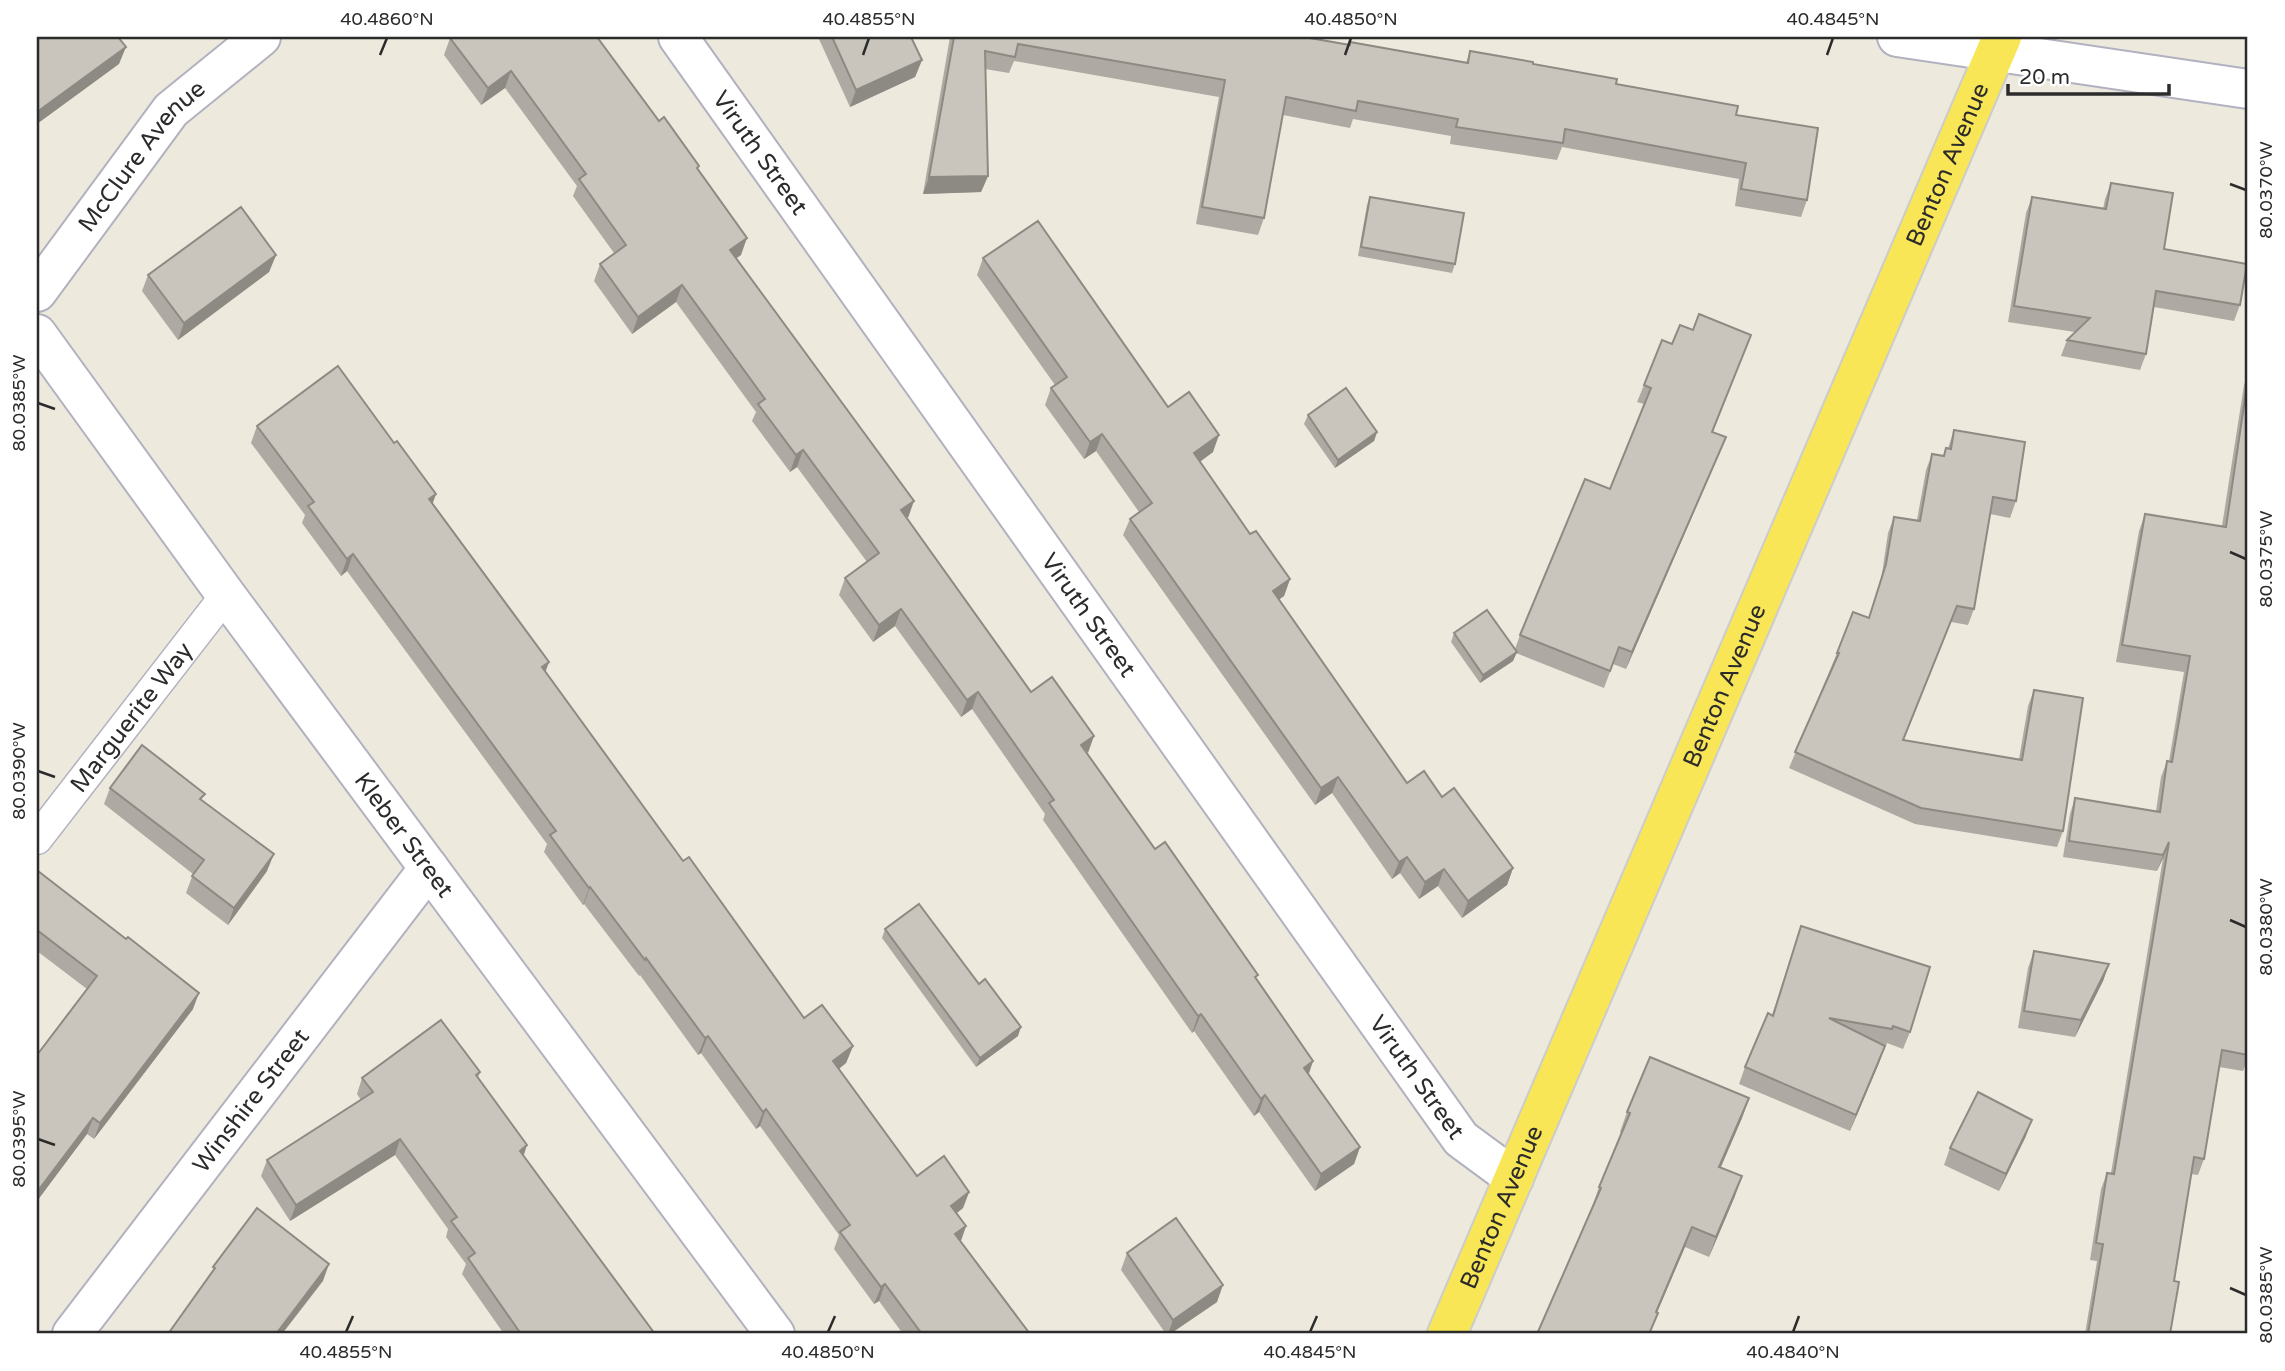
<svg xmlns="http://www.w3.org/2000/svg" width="2285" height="1371" viewBox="0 0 2285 1371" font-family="'Varela Round',sans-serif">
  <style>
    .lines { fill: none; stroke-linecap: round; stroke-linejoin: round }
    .lane-casing { stroke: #b1b1c0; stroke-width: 33 }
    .street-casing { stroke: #b1b1c0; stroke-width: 42 }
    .primary-casing { stroke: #ccc; stroke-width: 42 }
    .lane { stroke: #fff; stroke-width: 30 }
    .street { stroke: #fff; stroke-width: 38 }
    .primary { stroke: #f9e656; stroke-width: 38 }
    .wall { fill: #aea9a2 }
    .shaded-wall { fill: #8d8a84 }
    .building { fill: #cac5bc; stroke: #8d8a84; stroke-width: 2 }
    .ticks { fill: none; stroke: #2b2b2b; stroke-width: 2.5 }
    .labels { text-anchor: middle; stroke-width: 5; stroke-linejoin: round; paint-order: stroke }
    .street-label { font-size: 24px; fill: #2b2b2b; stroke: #fff }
    .neatline { fill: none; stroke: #2b2b2b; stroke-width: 2.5 }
    .ticks-label { font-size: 18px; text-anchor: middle; fill: #2b2b2b }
  </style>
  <rect width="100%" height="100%" fill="#eee9dd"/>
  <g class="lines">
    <g class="lane-casing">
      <g id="lane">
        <path id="s1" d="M 37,839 L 226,595"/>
      </g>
    </g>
    <g class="street-casing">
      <g id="street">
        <path id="s2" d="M 678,37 L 1461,1139 L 1514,1178"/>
        <polyline points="1897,37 2248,89"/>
        <path id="s3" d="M 37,292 L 171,110 L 261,37"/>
        <path id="s4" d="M 37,334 L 226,595 L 775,1334"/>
        <path id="s5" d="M 72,1334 L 429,868"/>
      </g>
    </g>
    <g class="primary-casing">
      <g id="primary">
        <path id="s6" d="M 1447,1334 L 2002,37"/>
      </g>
    </g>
    <use href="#lane" class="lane"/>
    <use href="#street" class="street"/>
    <use href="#primary" class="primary"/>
  </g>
  <g class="wall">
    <polygon points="818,37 911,37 922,60 915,77 850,107"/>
    <polygon points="950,37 1304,37 1466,63 1470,51 1533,64 1736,115 1807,200 1801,217 1735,206 1739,179 1562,147 1557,160 1450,144 1451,136 1353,119 1350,128 1283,115 1264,218 1258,235 1196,224 1219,97 1014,61 1009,73 985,69 988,176 981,192 923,194"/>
    <polygon points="450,38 659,121 698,169 741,255 736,258 907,518 1031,692 1087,753 1155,849 1256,979 1313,1061 1309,1074 1360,1147 1354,1164 1315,1191 1259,1112 1254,1116 1194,1031 1192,1033 1043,820 1045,814 972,709 961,717 895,626 873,642 839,595 845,578 867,562 797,467 790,472 752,421 756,412 676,302 632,334 594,281 600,264 614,253 573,196 577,186 505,88 481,105 444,55"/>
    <polygon points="2111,183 2164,249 2240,305 2234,321 2154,307 2146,354 2140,370 2061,356 2067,340 2075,332 2008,322 2026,213 2032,197 2103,209 2105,199"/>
    <polygon points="1370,197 1455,264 1452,273 1358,256 1367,205"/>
    <polygon points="276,255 269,272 178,340 142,291 148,275"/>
    <polygon points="983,258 1168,407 1213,452 1200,462 1250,534 1290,579 1284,596 1279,599 1407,783 1442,797 1513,868 1507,885 1462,918 1438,886 1419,899 1400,873 1392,879 1332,793 1315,805 1123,535 1130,519 1139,512 1096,451 1084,459 1045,405 1051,388 1055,385 977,275"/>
    <polygon points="1693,330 1751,335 1713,432 1719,454 1626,669 1613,664 1604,688 1516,653 1513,661 1480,683 1451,642 1454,633 1515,649 1520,635 1610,489 1644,404 1637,402 1644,385 1672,344"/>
    <polygon points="2248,373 2248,1058 2243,1071 2219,1067 2204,1159 2198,1175 2191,1174 2174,1281 2170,1334 2085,1334 2097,1261 2090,1260 2101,1189 2107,1173 2111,1173 2163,858 2157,871 2063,857 2070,814 2075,798 2156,811 2161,777 2167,761 2169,761 2184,672 2116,662 2139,531 2145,514 2222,526 2244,385"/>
    <polygon points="1308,415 1377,432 1374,441 1335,468 1304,424"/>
    <polygon points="257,426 394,443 436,494 432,503 545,672 683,861 804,1018 853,1046 846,1063 839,1069 917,1176 969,1192 963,1208 957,1213 966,1226 961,1241 1030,1334 903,1334 879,1301 874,1304 834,1249 839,1235 760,1126 756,1129 701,1053 698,1055 640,975 639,976 584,904 583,905 544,852 547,844 347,571 341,576 302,523 305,515 251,443"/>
    <polygon points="1954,430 2016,501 2010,518 1990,514 1974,609 1968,625 1951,622 1904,740 2019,759 2028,706 2034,690 2063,831 2057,847 1915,824 1789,768 1837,653 1869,618 1881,580 1888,533 1894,517 1917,520 1926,470 1932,454 1943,456 1946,448 1948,448"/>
    <polygon points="110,788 202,801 267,871 228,925 186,893 193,874 104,804"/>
    <polygon points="37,872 193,1009 94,1139 87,1134 37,1201 37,1055 87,989 37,951"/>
    <polygon points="1801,926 1910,1032 1903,1049 1887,1043 1886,1046 1882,1045 1879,1063 1850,1131 1739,1084 1745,1067 1772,1015"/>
    <polygon points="885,929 1018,1036 976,1067 882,938"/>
    <polygon points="2034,951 2109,964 2103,981 2075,1037 2018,1028 2028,968"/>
    <polygon points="480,1072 478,1078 523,1156 655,1334 504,1334 462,1274 466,1264 446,1237 448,1229 395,1155 290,1221 261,1176 267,1160 361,1100 357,1094 362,1078"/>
    <polygon points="1749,1098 1742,1118 1721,1167 1735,1196 1709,1257 1685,1247 1657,1312 1658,1313 1650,1334 1537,1334 1592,1207 1599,1187 1622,1133 1620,1132 1627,1112"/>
    <polygon points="2026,1136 1999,1191 1944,1165 1950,1148"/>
    <polygon points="1127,1253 1217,1302 1170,1334 1166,1334 1121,1270"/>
  </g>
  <g class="shaded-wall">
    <polygon points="126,47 119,64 37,124 37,112"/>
    <polygon points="922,60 915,77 850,107 856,90"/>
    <polygon points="511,71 505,88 481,105 488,88"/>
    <polygon points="988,176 981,192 923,194 929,177"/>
    <polygon points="747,238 741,255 724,267 730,250"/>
    <polygon points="276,255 269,272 178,340 184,323"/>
    <polygon points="682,285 676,302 632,334 638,317"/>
    <polygon points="1377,432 1374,441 1335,468 1338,460"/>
    <polygon points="1102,434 1096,451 1084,459 1090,442"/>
    <polygon points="1219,435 1213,452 1188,470 1194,453"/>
    <polygon points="1726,437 1719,454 1626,669 1632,652"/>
    <polygon points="803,450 797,467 790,472 796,455"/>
    <polygon points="436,494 430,511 429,499"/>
    <polygon points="914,501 908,518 901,510"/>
    <polygon points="353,554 347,571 341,576 347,559"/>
    <polygon points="1290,579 1284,596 1267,608 1273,591"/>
    <polygon points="901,609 895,626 873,642 879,625"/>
    <polygon points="1517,652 1513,661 1480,683 1483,675"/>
    <polygon points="549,662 543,679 542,667"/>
    <polygon points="978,692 972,709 961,717 967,700"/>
    <polygon points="1094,736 1088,753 1081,745"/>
    <polygon points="1338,777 1332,793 1315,805 1321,788"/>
    <polygon points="2169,842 2163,858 2157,871 2163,855"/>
    <polygon points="274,854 267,871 228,925 234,908"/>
    <polygon points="1407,857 1400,873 1392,879 1399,862"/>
    <polygon points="1513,868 1507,885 1462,918 1468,901"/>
    <polygon points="1444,869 1438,886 1419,899 1425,882"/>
    <polygon points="590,887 584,904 583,905 589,888"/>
    <polygon points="2109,964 2103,981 2075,1037 2081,1020"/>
    <polygon points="199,993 193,1009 94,1139 100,1123"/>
    <polygon points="1201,1014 1194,1031 1192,1033 1198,1016"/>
    <polygon points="1021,1027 1018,1036 976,1067 980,1058"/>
    <polygon points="708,1036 701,1053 698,1055 705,1038"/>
    <polygon points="853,1046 846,1063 827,1078 833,1061"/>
    <polygon points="1885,1046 1879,1063 1850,1131 1856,1115"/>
    <polygon points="1313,1061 1307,1078 1304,1068"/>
    <polygon points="1265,1095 1259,1112 1254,1116 1261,1099"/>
    <polygon points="1749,1098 1742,1118 1712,1187 1719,1167"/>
    <polygon points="766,1109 760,1126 756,1129 763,1112"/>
    <polygon points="93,1118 87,1134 37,1201 37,1192"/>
    <polygon points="2032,1120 2026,1136 1999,1191 2006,1174"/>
    <polygon points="400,1139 395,1155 290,1221 296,1205"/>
    <polygon points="527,1145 522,1161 520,1151"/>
    <polygon points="1360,1147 1354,1164 1315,1191 1321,1174"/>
    <polygon points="1742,1176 1735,1196 1709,1257 1716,1237"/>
    <polygon points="969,1192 963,1208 945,1222 951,1206"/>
    <polygon points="966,1226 960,1243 955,1234"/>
    <polygon points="1692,1227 1685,1247 1649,1331 1656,1312"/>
    <polygon points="329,1264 323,1281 282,1334 276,1334"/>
    <polygon points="885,1284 879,1301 874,1304 881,1287"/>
    <polygon points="1223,1285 1217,1302 1170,1334 1168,1334 1173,1320"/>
  </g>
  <g class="building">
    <polygon points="37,37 118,37 126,47 37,112"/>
    <polygon points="452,37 597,37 659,121 664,117 699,166 697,168 747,238 730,250 914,501 901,510 1031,692 1052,677 1094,736 1081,745 1155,849 1165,842 1258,975 1255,977 1313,1061 1304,1068 1360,1147 1321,1174 1265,1095 1261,1099 1201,1014 1198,1016 1049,803 1054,800 978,692 967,700 901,609 879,625 845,578 879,553 803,450 796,455 758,404 765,399 682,285 638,317 600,264 626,245 579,179 586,174 511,71 488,88 450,38"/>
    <polygon points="832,37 911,37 922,60 856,90"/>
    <polygon points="954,37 1304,37 1350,45 1350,42 1468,63 1470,51 1533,62 1533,64 1617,79 1616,84 1738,106 1736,115 1818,128 1807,200 1741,189 1746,163 1565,129 1563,143 1456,127 1458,119 1358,101 1356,111 1286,97 1264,218 1202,207 1225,80 1018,44 1015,57 985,51 988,176 929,177"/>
    <polygon points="2111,183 2173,193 2164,249 2247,264 2240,305 2156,291 2146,354 2067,340 2090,318 2014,306 2032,197 2106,209"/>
    <polygon points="1370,197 1464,213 1455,264 1361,247"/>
    <polygon points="241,207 276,255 184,323 148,275"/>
    <polygon points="1038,221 1168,407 1189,392 1219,435 1194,453 1250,534 1256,531 1290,579 1273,591 1407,783 1424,771 1442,797 1454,788 1513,868 1468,901 1444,869 1425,882 1407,857 1399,862 1338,777 1321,788 1130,519 1152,503 1102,434 1090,442 1051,388 1067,377 983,258"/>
    <polygon points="1699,314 1751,335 1712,432 1726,437 1632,652 1619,647 1610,671 1520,635 1585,479 1610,489 1651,388 1644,385 1662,340 1672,344 1680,325 1693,330"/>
    <polygon points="338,366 394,443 397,441 436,494 429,499 549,662 542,667 683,861 689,857 804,1018 822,1005 853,1046 833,1061 917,1176 944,1156 969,1192 951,1206 966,1226 955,1234 1030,1334 922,1334 885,1284 881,1287 840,1232 850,1225 766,1109 763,1112 708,1036 705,1038 646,958 645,960 590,887 589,888 550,835 556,831 353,554 347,559 308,506 314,502 257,426"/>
    <polygon points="2248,378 2248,1055 2222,1050 2204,1159 2194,1157 2174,1281 2179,1282 2170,1334 2088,1334 2103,1244 2096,1243 2107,1173 2114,1174 2169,842 2163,855 2069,841 2075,798 2160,812 2167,761 2172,762 2190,656 2122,645 2145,514 2226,527"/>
    <polygon points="1346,388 1377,432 1338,460 1308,415"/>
    <polygon points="1954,430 2025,442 2016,501 1993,497 1974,609 1957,606 1903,740 2022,760 2034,690 2083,698 2063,831 1921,808 1795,752 1839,653 1837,653 1853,612 1869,618 1886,564 1894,517 1920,521 1932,454 1944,456 1946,448 1951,449"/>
    <polygon points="1487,610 1517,652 1483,675 1454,633"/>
    <polygon points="142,745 205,794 200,799 274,854 234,908 192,876 204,860 110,788"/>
    <polygon points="38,871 126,939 128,937 199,993 100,1123 93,1118 37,1192 37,1055 97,976 37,930"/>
    <polygon points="919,904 979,984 985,979 1021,1027 980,1058 885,929"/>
    <polygon points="1801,926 1930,967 1910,1032 1893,1026 1892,1029 1829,1018 1885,1046 1856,1115 1745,1067 1768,1013 1773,1016"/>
    <polygon points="2034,951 2109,964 2081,1020 2024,1011"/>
    <polygon points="441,1020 480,1072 476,1075 527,1145 520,1151 655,1334 521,1334 468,1258 475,1253 451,1221 457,1217 400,1139 296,1205 267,1160 373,1092 362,1078"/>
    <polygon points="1650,1057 1749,1098 1719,1167 1742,1176 1716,1237 1692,1227 1656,1312 1658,1313 1649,1334 1537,1334 1601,1188 1599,1187 1630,1113 1627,1112"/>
    <polygon points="1978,1092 2032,1120 2006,1174 1950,1148"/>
    <polygon points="257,1208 329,1264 276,1334 168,1334 215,1268 213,1267"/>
    <polygon points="1176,1218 1223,1285 1173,1320 1127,1253"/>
  </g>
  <path class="ticks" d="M 380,55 L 387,38M 863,55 L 869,38M 1345,55 L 1351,38M 1827,55 L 1833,38M 2230,184 L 2246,190M 38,403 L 55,409M 2230,552 L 2246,559M 38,771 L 55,777M 2230,920 L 2246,927M 38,1139 L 55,1145M 2230,1288 L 2246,1295M 346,1332 L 353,1316M 828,1332 L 835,1316M 1310,1332 L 1317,1316M 1793,1332 L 1799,1316"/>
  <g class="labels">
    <g class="street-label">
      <text dy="8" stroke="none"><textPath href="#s2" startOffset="142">Viruth Street</textPath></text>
      <text dy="8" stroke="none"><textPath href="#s3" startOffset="172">McClure Avenue</textPath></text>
      <text dy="8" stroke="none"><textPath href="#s6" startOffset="1272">Benton Avenue</textPath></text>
      <text dy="8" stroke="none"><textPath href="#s2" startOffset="709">Viruth Street</textPath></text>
      <text dy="8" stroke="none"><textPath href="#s6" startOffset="705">Benton Avenue</textPath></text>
      <text dy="8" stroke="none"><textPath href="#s1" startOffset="154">Marguerite Way</textPath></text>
      <text dy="8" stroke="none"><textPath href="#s4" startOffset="621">Kleber Street</textPath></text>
      <text dy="8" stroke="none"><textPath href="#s2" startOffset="1276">Viruth Street</textPath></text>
      <text dy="8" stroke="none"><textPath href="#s5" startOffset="294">Winshire Street</textPath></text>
      <text dy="8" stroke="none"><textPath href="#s6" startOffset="138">Benton Avenue</textPath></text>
    </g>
  </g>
  <rect width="2285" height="1371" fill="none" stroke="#ffffff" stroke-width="77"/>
  <path d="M2008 84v10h161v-10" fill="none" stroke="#2b2b2b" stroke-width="3.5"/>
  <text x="2019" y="84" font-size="21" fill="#2b2b2b" stroke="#ffffff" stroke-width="5" paint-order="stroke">20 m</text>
  <rect x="38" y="38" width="2208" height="1294" class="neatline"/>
  <g class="ticks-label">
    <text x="387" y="25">40.4860°N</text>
    <text x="869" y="25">40.4855°N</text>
    <text x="1351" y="25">40.4850°N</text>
    <text x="1833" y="25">40.4845°N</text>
    <text transform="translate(2266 190) rotate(-90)" y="6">80.0370°W</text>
    <text transform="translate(19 403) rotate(-90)" y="6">80.0385°W</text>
    <text transform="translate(2266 559) rotate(-90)" y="6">80.0375°W</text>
    <text transform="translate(19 771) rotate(-90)" y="6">80.0390°W</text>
    <text transform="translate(2266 927) rotate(-90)" y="6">80.0380°W</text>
    <text transform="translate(19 1139) rotate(-90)" y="6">80.0395°W</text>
    <text transform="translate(2266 1295) rotate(-90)" y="6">80.0385°W</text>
    <text x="346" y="1358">40.4855°N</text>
    <text x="828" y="1358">40.4850°N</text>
    <text x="1310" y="1358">40.4845°N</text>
    <text x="1793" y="1358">40.4840°N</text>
  </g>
</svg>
